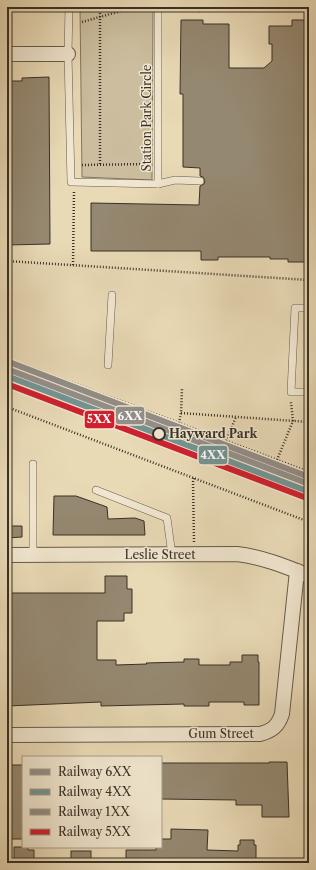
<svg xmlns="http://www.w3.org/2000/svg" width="316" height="870" viewBox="0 0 316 870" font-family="'Libre Caslon Text',serif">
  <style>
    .green { fill: #cbbd9e; stroke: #827662 }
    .building { fill: #958871; stroke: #393027 }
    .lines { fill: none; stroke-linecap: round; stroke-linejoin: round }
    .service-casing { stroke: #655a4b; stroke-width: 8 }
    .minor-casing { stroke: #655a4b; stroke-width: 16 }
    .path { stroke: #393027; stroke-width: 2.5; stroke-dasharray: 1 2; stroke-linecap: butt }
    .service { stroke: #f1e7d0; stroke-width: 7 }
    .minor { stroke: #f1e7d0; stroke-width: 14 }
    .rail-1-casing { stroke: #f1e7d0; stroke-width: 9 }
    .rail-2-casing { stroke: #f1e7d0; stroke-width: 9 }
    .rail-3-casing { stroke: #f1e7d0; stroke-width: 9 }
    .rail-4-casing { stroke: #f1e7d0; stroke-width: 9 }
    .rail-1 { stroke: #938f8c; stroke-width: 6 }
    .rail-2 { stroke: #739494; stroke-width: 6 }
    .rail-3 { stroke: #928d88; stroke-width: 6 }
    .rail-4 { stroke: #ce202f; stroke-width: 6 }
    .stop-dot { fill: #f1e7d0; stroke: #393027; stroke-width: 2 }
    .labels { text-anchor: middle; stroke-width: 3; stroke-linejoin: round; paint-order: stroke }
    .street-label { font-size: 12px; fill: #393027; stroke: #f1e7d0 }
    .stop-label { font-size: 12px; font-weight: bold; fill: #393027; stroke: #f1e7d0; text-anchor: start }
    .line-badge { stroke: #f1e7d0; stroke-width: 1.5 }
    .badge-label { font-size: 11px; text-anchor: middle; font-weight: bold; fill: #fff }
  </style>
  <rect width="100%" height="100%" fill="#e9dab6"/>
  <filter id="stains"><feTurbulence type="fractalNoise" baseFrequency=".005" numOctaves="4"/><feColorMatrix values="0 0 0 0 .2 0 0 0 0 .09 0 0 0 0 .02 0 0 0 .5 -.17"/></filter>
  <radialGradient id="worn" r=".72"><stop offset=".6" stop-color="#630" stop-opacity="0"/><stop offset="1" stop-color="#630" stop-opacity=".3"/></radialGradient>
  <polygon class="green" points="80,7 153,7 152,180 82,177"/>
  <g class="building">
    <polygon points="181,20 203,20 203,24 229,24 229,68 264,68 272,61 272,44 269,44 269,26 292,26 292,20 309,20 309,262 288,262 288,259 270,259 270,257 218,257 218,260 201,260 201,251 91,251 91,203 199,205 200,186 204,184 205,181 203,177 200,176 200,168 183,167 183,94 180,94"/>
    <polygon points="49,77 50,244 7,245 7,81 22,81 22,78"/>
    <polygon points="54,496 76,496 107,507 108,519 135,518 144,521 145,535 53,535"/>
    <polygon points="7,526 22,526 22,537 7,538"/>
    <polygon points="105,576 127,576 127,589 132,589 132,613 124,613 124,621 97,621 97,660 116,660 116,665 147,664 146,663 184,662 184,659 199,659 199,665 230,665 230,662 242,662 242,655 258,655 258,662 259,662 259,705 244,705 244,702 209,702 209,706 184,706 184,704 101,706 101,702 7,706 7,593 105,593"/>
    <polygon points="269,762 287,762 289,817 262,817 262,805 236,805 236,800 161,799 161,763 269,763"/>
    <rect x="7" y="765" width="16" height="74"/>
    <polygon points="171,829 208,830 207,850 238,851 238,845 240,845 240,840 254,840 254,845 256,845 256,863 126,863 126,850 156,850 156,847 161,847 161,839 171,839"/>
    <polygon points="14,847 28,847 28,850 34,850 34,863 14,863"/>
    <rect x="71" y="851" width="20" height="12"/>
  </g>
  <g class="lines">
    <g class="service-casing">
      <g id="service">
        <polyline points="69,7 68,54 71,182 158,184 158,7"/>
        <polyline points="158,184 175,180 200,181"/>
        <polyline points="309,308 295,308 291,392 309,392"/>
        <polyline points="108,365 112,295"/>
        <polyline points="33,464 33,555"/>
        <polyline points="96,490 167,518 172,555"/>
      </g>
    </g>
    <g class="minor-casing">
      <g id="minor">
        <polyline points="7,54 68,54"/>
        <path d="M 7,555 L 237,554 C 262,557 285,566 309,576"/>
        <path d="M 7,735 L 260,734 C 272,731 278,726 282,714 L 297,571"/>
      </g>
    </g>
    <g class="path">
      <polyline points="100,7 100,165"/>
      <polyline points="194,7 199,11 231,7"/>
      <polyline points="307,7 309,8"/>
      <polyline points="82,22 135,7"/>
      <polyline points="82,165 148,164"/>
      <polyline points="7,261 309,280"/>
      <polyline points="73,265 74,191"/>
      <polyline points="7,358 309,472"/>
      <polyline points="7,407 309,522"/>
      <polyline points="181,413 309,422"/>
      <polyline points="179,423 181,413 182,388"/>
      <polyline points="226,441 236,417"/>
      <polyline points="277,460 293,421 291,402"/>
      <polyline points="194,542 193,482 194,478"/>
    </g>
    <use href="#service" class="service"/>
    <use href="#minor" class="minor"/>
    <g class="rail-1-casing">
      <polyline id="rail-1" points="7,369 309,484"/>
    </g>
    <g class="rail-2-casing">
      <polyline id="rail-2" points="7,376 307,491"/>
    </g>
    <g class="rail-3-casing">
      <polyline id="rail-3" points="9,362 309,477"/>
    </g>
    <g class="rail-4-casing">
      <polyline id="rail-4" points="7,384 304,497"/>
    </g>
    <use href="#rail-1" class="rail-1"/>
    <use href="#rail-2" class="rail-2"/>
    <use href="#rail-3" class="rail-3"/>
    <use href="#rail-4" class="rail-4"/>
  </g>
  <circle class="stop-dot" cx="159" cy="434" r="6"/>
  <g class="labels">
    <g class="street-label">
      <text transform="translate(147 118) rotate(-90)" y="4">Station Park Circle</text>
      <text x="160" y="559">Leslie Street</text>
      <text x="221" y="738">Gum Street</text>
    </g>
    <g class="stop-label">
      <text x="169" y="438">Hayward Park</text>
    </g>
  </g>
  <g class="line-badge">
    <rect x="115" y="406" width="30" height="19" rx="4" fill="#938f8c"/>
    <rect x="84" y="410" width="31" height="19" rx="4" fill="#ce202f"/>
    <rect x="198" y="445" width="30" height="20" rx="4" fill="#739494"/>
  </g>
  <g class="badge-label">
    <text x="130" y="420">6XX</text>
    <text x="99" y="423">5XX</text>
    <text x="213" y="459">4XX</text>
  </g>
  <rect width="316" height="870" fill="none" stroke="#e9dab6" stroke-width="24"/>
  <rect x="8" y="8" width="300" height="854" fill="none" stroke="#393027" stroke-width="2"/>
  <rect x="12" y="12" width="292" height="846" fill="none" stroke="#393027"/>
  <rect x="22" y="756" width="140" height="92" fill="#f1e7d0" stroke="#a79e8c"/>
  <rect x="30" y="769" width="20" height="6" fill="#938f8c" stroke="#a79e8c"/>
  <text x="58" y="776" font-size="12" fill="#393027">Railway 6XX</text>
  <rect x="30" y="789" width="20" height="6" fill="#739494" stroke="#a79e8c"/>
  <text x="58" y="796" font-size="12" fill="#393027">Railway 4XX</text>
  <rect x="30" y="809" width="20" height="6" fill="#928d88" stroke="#a79e8c"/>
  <text x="58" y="816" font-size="12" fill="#393027">Railway 1XX</text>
  <rect x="30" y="829" width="20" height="6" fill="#ce202f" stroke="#a79e8c"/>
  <text x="58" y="836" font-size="12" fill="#393027">Railway 5XX</text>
  <rect width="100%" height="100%" filter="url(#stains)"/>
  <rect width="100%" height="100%" fill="url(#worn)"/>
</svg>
